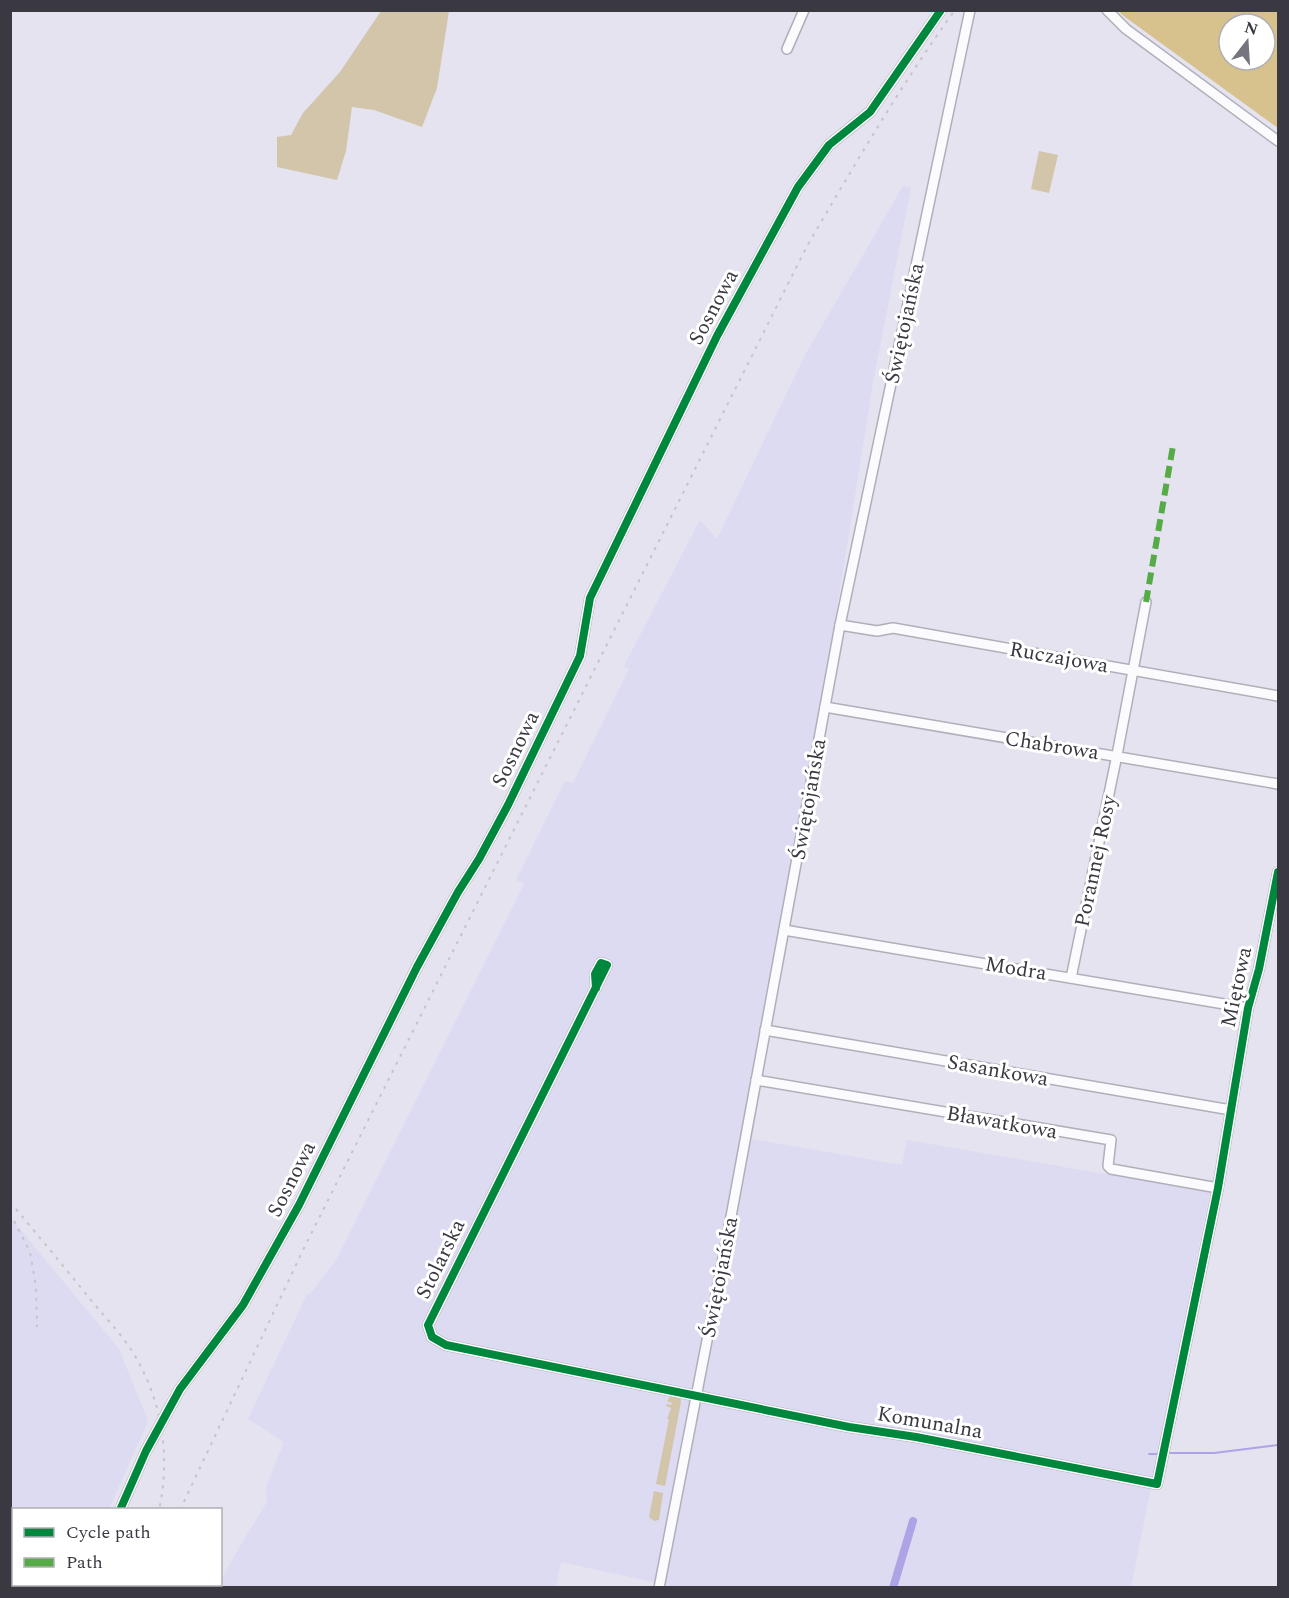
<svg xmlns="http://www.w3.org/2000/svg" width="1289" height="1598" viewBox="0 0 1289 1598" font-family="Spectral,serif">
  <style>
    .built { fill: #dddbf2 }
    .green { fill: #d2c5aa }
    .forest { fill: #d7c18d; fill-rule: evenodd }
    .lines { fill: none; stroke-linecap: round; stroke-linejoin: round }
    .stream { stroke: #ada3e5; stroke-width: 2 }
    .canal { stroke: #ada3e5; stroke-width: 8 }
    .minor-casing { stroke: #b0afb9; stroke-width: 12 }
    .minor { stroke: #fbfbfd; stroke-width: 9 }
    .rail { stroke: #c5c5c8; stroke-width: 2; stroke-dasharray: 3 6; stroke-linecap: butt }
    .quiet { stroke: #55ac46; stroke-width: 6; stroke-dasharray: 12 6; stroke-linecap: butt }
    .cycleway-casing { stroke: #fff; stroke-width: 11 }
    .cycleway { stroke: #00873e; stroke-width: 8 }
    .labels { text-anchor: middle; stroke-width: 6; stroke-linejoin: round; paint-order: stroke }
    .street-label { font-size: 21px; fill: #3a3942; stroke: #fff }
  </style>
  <rect width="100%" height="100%" fill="#e4e3ef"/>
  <g class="built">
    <polygon points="903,186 911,188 874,377 752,1139 902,1165 907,1140 1210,1192 1131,1587 680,1588 561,1562 556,1587 216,1588 218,1585 220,1584 221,1580 240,1546 267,1502 266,1487 284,1442 248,1419 307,1294 310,1294 336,1260 524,884 516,880 565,781 573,783 629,669 624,666 700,520 717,539 804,357"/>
    <polygon points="10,1217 119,1349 148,1421 109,1509 14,1510 14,1584 76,1585 75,1587 11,1587"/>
  </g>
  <g class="green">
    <polygon points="381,11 449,11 437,88 422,127 374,110 352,107 346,151 337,180 277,167 277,137 291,135 303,113 340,72"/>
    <polygon points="1039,151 1058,155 1049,193 1031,189"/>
    <polygon points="671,1395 680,1397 681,1402 665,1486 656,1484 669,1419 667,1419 671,1408 666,1406 667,1404 671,1405 672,1403 667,1401"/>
    <polygon points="654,1491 663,1493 659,1520 654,1521 649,1517"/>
  </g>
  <path class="forest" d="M 1118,11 L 1278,11 L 1278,128 L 1125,17 ZM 1229,24 L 1265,24 L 1265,60 L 1229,60 Z"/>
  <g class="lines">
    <g class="stream">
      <polyline points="1170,1453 1214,1453 1278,1445"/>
      <polyline points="1149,1454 1157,1454"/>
    </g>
    <polyline class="canal" points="893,1588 913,1521"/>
    <g class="minor-casing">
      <g id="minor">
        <polyline points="1107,10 1126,29 1278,141"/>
        <polyline points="787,49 804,10"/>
        <polyline points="840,625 877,631 893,628 1278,696"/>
        <polyline points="825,707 1278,784"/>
        <polyline points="784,930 1248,1008"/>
        <polyline points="1071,978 1117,755 1146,602"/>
        <polyline points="596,988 595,974 601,963 607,965 428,1325 432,1337 446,1345 849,1427 916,1437 1157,1484 1218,1188 1248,1008 1259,969 1278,872"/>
        <polyline points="765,1030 1231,1110"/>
        <polyline points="756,1080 1111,1140 1108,1166 1111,1169 1218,1188"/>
        <polyline points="120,1510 146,1451 180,1389 243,1305 299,1205 417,967 458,892 479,859 508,805 580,656 590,598 717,336 798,187 829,145 870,112 941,10"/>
        <polyline points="85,1588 86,1584"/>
        <polyline points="659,1588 730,1222 840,625 970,10"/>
      </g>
    </g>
    <use href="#minor" class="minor"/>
    <g class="rail">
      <path d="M 10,1202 C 36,1233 61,1263 86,1294 C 101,1313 119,1331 132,1351 C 162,1399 171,1455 159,1510"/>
      <polyline points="10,1213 30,1252 36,1287 37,1327"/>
      <path d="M 180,1510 L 304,1248 L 807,246 C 854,166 900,86 955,10"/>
      <polyline points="128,1588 130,1584"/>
      <polyline points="141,1588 142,1584"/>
    </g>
    <polyline class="quiet" points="1146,602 1173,446"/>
    <g class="cycleway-casing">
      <g id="cycleway">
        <polyline points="596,988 595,974 601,963 607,965 428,1325 432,1337 446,1345 849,1427 916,1437 1157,1484 1218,1188 1248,1008 1259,969 1278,872"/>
        <polyline points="120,1510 146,1451 180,1389 243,1305 299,1205 417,967 458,892 479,859 508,805 580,656 590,598 717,336 798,187 829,145 870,112 941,10"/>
      </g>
    </g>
    <use href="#cycleway" class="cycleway"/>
  </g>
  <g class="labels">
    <g class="street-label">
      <text transform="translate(713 307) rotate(-62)" y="7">Sosnowa</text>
      <text transform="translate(904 323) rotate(-78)" y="7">Świętojańska</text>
      <text transform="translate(1059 657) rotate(10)" y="7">Ruczajowa</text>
      <text transform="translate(1052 745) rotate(9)" y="7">Chabrowa</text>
      <text transform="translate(515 749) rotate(-64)" y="7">Sosnowa</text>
      <text transform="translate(808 799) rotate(-80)" y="7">Świętojańska</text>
      <text transform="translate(1095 861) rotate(-78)" y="7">Porannej Rosy</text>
      <text transform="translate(1016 968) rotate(9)" y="7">Modra</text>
      <text transform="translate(1236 987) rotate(-78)" y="7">Miętowa</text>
      <text transform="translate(998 1070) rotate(10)" y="7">Sasankowa</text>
      <text transform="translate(1002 1122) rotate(10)" y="7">Bławatkowa</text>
      <text transform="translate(291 1179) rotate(-63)" y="7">Sosnowa</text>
      <text transform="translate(440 1259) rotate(-64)" y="7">Stolarska</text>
      <text transform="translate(719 1277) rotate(-79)" y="7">Świętojańska</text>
      <text transform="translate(930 1422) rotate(10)" y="7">Komunalna</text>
    </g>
  </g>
  <rect width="1289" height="1598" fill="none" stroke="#3a3942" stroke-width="24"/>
  <rect x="12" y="1508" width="210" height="78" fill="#ffffff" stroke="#b0b0b3" stroke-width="1.5"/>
  <rect x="24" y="1528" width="30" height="9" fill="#00873e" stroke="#b0b0b3" stroke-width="1.5"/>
  <text x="66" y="1538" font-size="18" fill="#3a3942">Cycle path</text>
  <rect x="24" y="1558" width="30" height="9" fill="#55ac46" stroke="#b0b0b3" stroke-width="1.5"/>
  <text x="66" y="1568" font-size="18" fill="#3a3942">Path</text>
  <g transform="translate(1247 42) rotate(17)"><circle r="28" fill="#ffffff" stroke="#b0b0b3" stroke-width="1.5"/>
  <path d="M0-4.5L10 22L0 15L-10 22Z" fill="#76747f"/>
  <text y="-9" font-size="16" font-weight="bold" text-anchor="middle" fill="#3a3942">N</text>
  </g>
</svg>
